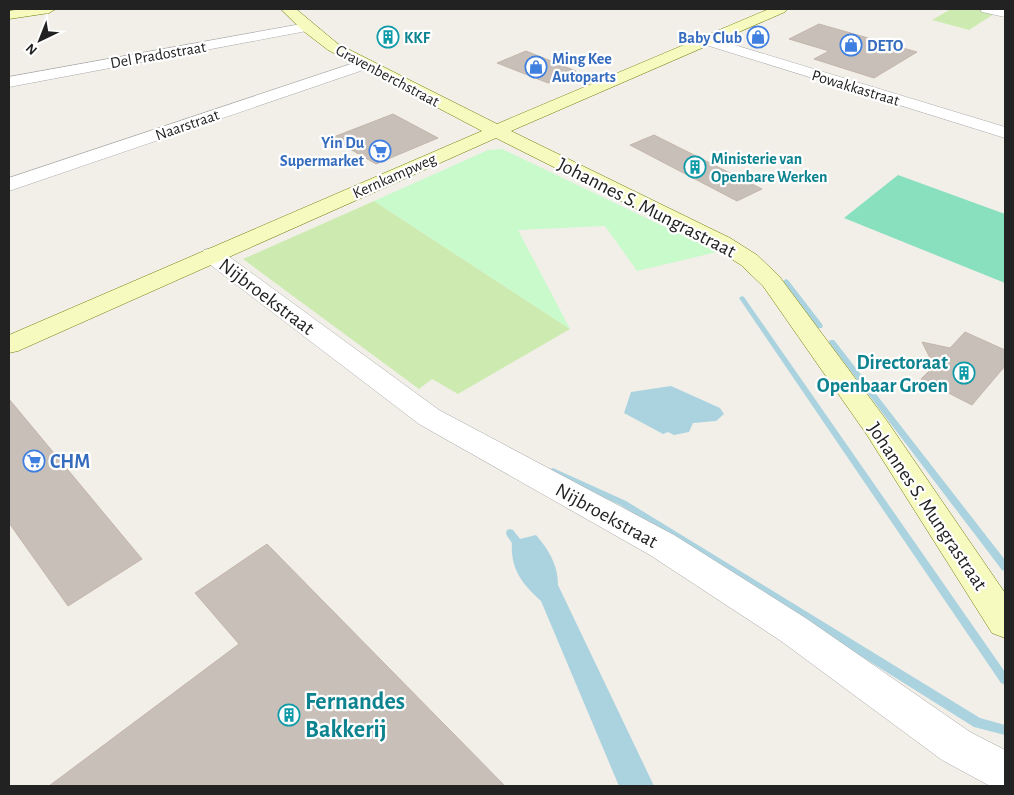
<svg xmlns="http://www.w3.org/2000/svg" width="1014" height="795" viewBox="0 0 1014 795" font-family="'Alegreya Sans',sans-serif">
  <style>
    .grass { fill: #cdebb0 }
    .park { fill: #c8facc }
    .pitch { fill: #88e0be }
    .water { fill: #aad3df }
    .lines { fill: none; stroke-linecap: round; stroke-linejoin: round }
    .stream { fill: #aad3df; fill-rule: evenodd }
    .building { fill: #c7bfb8; stroke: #c4b6ab }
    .street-casing { stroke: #a9a9a9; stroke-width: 1 }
    .secondary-casing { stroke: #707d05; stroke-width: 1 }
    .street { fill: #fff; fill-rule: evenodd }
    .secondary { fill: #f7fabf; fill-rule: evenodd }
    .labels { text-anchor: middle; stroke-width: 4.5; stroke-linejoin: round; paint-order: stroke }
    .far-culture-label { font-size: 16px; font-weight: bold; fill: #0d838f; stroke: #fff; text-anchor: start }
    .far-shop-label { font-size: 16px; font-weight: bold; fill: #366cbe; stroke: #fff; text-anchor: end }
    .far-street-label { font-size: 16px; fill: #222; stroke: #fff }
    .street-label { font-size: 20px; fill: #222; stroke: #fff }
    .culture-label { font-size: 20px; font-weight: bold; fill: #0d838f; stroke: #fff; text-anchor: end }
    .shop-label { font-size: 20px; font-weight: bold; fill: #366cbe; stroke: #fff; text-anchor: start }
    .near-culture-label { font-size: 24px; font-weight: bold; fill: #0d838f; stroke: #fff; text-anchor: start }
  </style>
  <rect width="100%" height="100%" fill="#f2efe9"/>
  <g class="grass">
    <polygon points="951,9 983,9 997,12 969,30 932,20"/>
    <polygon points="374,201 570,329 458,394 432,379 419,389 243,259"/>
  </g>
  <polygon class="park" points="502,149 717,252 637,271 605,226 518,230 570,329 374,201 477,155 488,150"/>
  <polygon class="pitch" points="898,175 1005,214 1005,283 844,218"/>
  <g class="water">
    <polygon points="671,386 720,408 724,414 716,421 693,423 689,432 674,435 668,432 663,434 624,413 631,392"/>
    <path d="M 536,535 C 549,550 558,565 558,585 L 654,786 L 619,786 L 541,601 C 521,583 510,568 512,541 Z"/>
  </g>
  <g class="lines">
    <g class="stream">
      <polygon points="786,279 788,280 822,324 823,326 822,328 818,328 783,281"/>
      <polygon points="742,296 744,297 1005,672 1005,685 1001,683 739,298"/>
      <polygon points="830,340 834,340 1005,560 1005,571 1002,570 830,344 829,342"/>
      <polygon points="553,468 626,501 980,718 1005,725 1005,735 974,727 620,505 550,473 549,471 550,469"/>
      <path d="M 510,529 L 513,530 L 524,544 L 525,547 L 524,550 C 516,552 511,541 507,536 L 506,533 L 507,530 Z"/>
    </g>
  </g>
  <g class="building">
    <polygon points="819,24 917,52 874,78 814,59 829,51 789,39"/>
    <polygon points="526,51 576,71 548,83 497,63"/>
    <polygon points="393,114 438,138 376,164 331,138"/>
    <polygon points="654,135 762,189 737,201 630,145"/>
    <polygon points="965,332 1005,350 1005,366 972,405 921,379 934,366 922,342 950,348"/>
    <polygon points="9,399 142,559 68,606 9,523"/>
    <polygon points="267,544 325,603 505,786 49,786 239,644 195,593"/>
  </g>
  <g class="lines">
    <g class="street-casing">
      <g id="street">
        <polygon points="980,9 1005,9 1005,17 982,12"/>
        <polygon points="307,23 312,24 314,27 312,30 9,87 9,77"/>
        <polygon points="708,37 1005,127 1005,138 703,44 701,41 703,38"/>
        <polygon points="366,59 372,61 374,64 372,67 9,191 9,178"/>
        <polygon points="212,248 220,250 439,410 674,535 807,619 970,732 1005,750 1005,786 990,786 942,760 781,641 650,555 419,424 204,260 201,255 204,250"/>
      </g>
    </g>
    <g class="secondary-casing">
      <g id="secondary">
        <polygon points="23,9 56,9 49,13 9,19 9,11"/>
        <polygon points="281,9 296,9 338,44 497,124 769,9 787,9 785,12 511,131 730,238 757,255 779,276 887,421 1005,593 1005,638 992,633 867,435 763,286 741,265 714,248 496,138 18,351 9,353 9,335 482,131 328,50 302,30"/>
      </g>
    </g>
    <use href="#street" class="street"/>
    <use href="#secondary" class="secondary"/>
  </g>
  <defs>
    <g id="building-ring" transform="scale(1.125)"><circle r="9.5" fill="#fff" stroke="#0f9aa8" stroke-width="1.5"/><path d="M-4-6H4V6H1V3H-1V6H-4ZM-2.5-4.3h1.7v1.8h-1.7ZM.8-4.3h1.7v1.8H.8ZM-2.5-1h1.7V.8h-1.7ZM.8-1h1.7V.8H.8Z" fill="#0f9aa8"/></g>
    <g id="shop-ring" transform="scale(1.125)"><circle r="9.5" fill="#fff" stroke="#3f7fe0" stroke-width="1.5"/><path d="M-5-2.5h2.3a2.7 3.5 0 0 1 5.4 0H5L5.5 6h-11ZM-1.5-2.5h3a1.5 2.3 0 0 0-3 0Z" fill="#3f7fe0"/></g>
    <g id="supermarket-ring" transform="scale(1.125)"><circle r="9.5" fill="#fff" stroke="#3f7fe0" stroke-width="1.5"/><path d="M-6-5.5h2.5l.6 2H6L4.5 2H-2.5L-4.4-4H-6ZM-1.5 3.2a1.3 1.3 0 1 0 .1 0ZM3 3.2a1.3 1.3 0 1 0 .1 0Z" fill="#3f7fe0"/></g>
  </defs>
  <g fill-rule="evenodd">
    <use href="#building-ring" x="388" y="37"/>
    <use href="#shop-ring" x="758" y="37"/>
    <use href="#shop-ring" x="851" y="45"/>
    <use href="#shop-ring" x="536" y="67"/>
    <use href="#supermarket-ring" x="380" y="151"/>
    <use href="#building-ring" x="695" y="167"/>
    <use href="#building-ring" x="964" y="373"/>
    <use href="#supermarket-ring" x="34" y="461"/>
    <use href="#building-ring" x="289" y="715"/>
  </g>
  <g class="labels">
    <g class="far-culture-label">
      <text x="404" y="43">KKF</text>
      <text x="711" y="164">Ministerie van<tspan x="711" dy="18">Openbare Werken</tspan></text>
    </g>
    <g class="far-shop-label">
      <text x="742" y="43">Baby Club</text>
      <text x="867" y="51" text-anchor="start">DETO</text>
      <text x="552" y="64" text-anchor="start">Ming Kee<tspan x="552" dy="18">Autoparts</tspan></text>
      <text x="364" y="148">Yin Du<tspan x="364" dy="18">Supermarket</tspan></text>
    </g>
    <g class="far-street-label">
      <text transform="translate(158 54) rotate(-10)" y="6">Del Pradostraat</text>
      <text transform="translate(388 75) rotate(28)" y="6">Gravenberchstraat</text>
      <text transform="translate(856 87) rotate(17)" y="6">Powakkastraat</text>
      <text transform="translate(187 124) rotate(-19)" y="6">Naarstraat</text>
      <text transform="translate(394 175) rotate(-24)" y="6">Kernkampweg</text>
    </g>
    <g class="street-label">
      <text transform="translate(647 207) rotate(27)" y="7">Johannes S. Mungrastraat</text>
      <text transform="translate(267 296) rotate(37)" y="7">Nijbroekstraat</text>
      <text transform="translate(928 506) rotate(56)" y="7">Johannes S. Mungrastraat</text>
      <text transform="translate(607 515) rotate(29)" y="7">Nijbroekstraat</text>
    </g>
    <g class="culture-label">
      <text x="948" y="369">Directoraat<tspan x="948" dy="23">Openbaar Groen</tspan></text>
    </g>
    <g class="shop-label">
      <text x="50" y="468">CHM</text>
    </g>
    <g class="near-culture-label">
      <text x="305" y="709">Fernandes<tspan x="305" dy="28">Bakkerij</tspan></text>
    </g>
  </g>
  <rect width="1014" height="795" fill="none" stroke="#222222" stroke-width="20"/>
  <g transform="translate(40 40) rotate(223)" stroke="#ffffff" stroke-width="4" paint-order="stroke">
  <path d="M0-4L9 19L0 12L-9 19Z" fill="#222222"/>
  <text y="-8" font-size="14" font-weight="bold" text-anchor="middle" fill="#222222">N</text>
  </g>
</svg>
